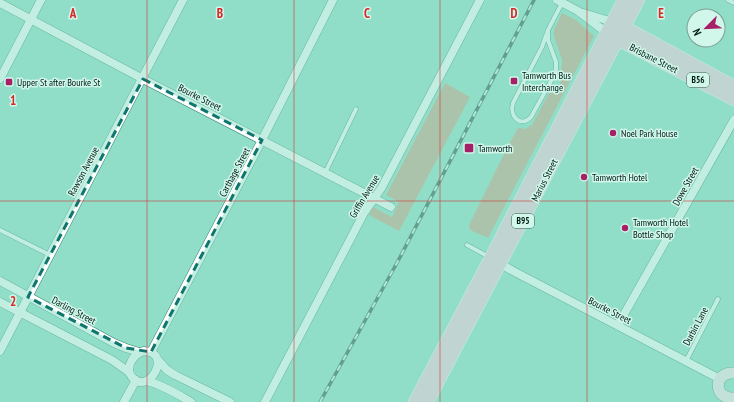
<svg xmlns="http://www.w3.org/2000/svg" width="734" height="402" viewBox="0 0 734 402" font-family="'PT Sans Narrow',sans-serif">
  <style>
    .green { fill: #cfa387 }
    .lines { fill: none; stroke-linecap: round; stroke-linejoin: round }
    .lane-casing { stroke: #368572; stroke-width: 5 }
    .street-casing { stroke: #368572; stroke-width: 9 }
    .secondary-casing { stroke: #368572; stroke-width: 12 }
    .primary-casing { stroke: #fff; stroke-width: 14 }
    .lane { stroke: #fff; stroke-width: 4 }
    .street { stroke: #fff; stroke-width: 8 }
    .secondary { stroke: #fde4ee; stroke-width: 11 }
    .primary { stroke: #facadc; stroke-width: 13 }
    .rail-casing { stroke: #2a5348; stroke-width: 3.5 }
    .rail { stroke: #d1f6ea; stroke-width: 2; stroke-dasharray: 6; stroke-linecap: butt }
    .marked { fill: none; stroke: #0f766e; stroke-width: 3; stroke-dasharray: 8 5; stroke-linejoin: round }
    .grid { fill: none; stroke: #d62828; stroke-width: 1; stroke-opacity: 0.55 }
    .poi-dot { fill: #a71f66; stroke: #d1f6ea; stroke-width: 1.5 }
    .labels { text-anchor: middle; stroke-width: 3; stroke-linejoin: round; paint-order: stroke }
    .shield { fill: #d1f6ea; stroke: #3f5d54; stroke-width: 1 }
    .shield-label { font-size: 9px; font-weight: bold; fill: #001b14 }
    .street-label { font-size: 10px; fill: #001b14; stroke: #d1f6ea }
    .poi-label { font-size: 10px; fill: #001b14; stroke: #d1f6ea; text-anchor: start }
    .grid-label { font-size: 13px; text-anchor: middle; font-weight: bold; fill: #d62828; stroke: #d1f6ea; stroke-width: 3; stroke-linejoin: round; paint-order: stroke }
  </style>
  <rect width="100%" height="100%" fill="#90dec8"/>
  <g class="green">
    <polygon points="562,13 576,20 594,36 488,238 470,230 469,225 509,144 518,128 525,129 532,125 549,93 555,90 560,85 562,60 554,36 554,30"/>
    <polygon points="445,83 470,97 399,231 369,215 373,207 392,217 399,202 386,195"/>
  </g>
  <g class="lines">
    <g class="lane-casing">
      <g id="lane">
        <polyline points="728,0 734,3"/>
        <path d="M 548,30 L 548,40 L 556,62 L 556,72 L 531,117 C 520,128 509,116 513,103 L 542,47 L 548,30 L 562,3"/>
        <polyline points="325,173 356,109"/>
        <polyline points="0,230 50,255"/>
        <polyline points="467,245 489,257"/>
        <polyline points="686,361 718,299"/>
      </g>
    </g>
    <g class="street-casing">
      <g id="street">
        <polyline points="557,0 578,11 607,33"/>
        <polyline points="0,3 143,79 391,207"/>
        <polyline points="583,13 613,22"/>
        <polyline points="0,79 41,0"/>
        <polyline points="497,262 513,271 720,379"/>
        <polyline points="0,281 114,343 126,348 139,352"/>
        <polyline points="0,302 112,360 129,372"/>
        <polyline points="618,325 734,120"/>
        <polyline points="0,351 183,0"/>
        <path d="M 144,351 C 174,352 148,397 132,377 C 124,368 134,353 144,351 Z"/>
        <polyline points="151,352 262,140 333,0"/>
        <polyline points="158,360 167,370 175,375 230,402"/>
        <path d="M 147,381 C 163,385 177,394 191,402"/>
        <polyline points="124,402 136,380"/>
        <polyline points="265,402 364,213 382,187 480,0"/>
      </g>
    </g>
    <g class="secondary-casing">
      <path id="secondary" d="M 734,373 C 713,371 713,400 734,398"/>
    </g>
    <g class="primary-casing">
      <g id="primary">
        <polyline points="616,23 734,87"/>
        <polyline points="610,35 734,99"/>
        <polyline points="415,402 491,258 624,0"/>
        <polyline points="427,402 638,0"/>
      </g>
    </g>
    <use href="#lane" class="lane"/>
    <use href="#street" class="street"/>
    <use href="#secondary" class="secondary"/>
    <use href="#primary" class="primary"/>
    <g class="rail-casing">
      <polyline id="rail" points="320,402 398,261 534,0"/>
    </g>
    <use href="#rail" class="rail"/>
  </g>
  <path d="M0 0H734V402H0ZM 143,79 L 262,140 L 151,352 L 126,348 L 28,297 Z" fill="#90dec8" fill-opacity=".55" fill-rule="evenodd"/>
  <path class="marked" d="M 143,79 L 262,140 L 151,352 L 126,348 L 28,297 Z"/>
  <path class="grid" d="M 147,0 L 147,402M 294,0 L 294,402M 440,0 L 440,402M 587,0 L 587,402M 0,201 L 734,201"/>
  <g class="poi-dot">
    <rect x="510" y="77" width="8" height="8" rx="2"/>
    <rect x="5" y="78" width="8" height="8" rx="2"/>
    <circle cx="613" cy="133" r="4"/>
    <rect x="464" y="143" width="10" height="10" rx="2"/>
    <circle cx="584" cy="177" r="4"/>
    <circle cx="625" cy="228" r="4"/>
  </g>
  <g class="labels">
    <g class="shield">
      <rect x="687" y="73" width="22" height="14" rx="3"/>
      <rect x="512" y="214" width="22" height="14" rx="3"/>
    </g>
    <g class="shield-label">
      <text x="698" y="83">B56</text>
      <text x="523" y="224">B95</text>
    </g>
    <g class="street-label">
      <text transform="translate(654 58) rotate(27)" y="4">Brisbane Street</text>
      <text transform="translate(200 97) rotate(27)" y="4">Bourke Street</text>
      <text transform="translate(83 171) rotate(-62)" y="4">Rawson Avenue</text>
      <text transform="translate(234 172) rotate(-62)" y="4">Carthage Street</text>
      <text transform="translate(544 180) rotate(-63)" y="4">Marius Street</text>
      <text transform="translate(685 186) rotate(-61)" y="4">Dowe Street</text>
      <text transform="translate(364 196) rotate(-59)" y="4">Griffin Avenue</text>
      <text transform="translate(74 310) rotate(28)" y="4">Darling Street</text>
      <text transform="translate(610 310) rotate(27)" y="4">Bourke Street</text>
      <text transform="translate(695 326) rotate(-62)" y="4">Durbin Lane</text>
    </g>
    <g class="poi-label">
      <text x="522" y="79">Tamworth Bus<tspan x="522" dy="12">Interchange</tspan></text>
      <text x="17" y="86">Upper St after Bourke St</text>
      <text x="621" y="137">Noel Park House</text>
      <text x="478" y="152">Tamworth</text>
      <text x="592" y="181">Tamworth Hotel</text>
      <text x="633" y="226">Tamworth Hotel<tspan x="633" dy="12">Bottle Shop</tspan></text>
    </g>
  </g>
  <g class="grid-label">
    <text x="73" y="18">A</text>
    <text x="220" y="18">B</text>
    <text x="367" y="18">C</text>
    <text x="514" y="18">D</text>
    <text x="661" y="18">E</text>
    <text x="13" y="105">1</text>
    <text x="13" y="306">2</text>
  </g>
  <g transform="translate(706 28) rotate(246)"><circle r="19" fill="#d1f6ea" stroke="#7d9e94"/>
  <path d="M0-3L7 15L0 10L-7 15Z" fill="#a71f66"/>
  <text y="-6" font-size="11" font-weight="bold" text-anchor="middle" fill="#001b14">N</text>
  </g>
</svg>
